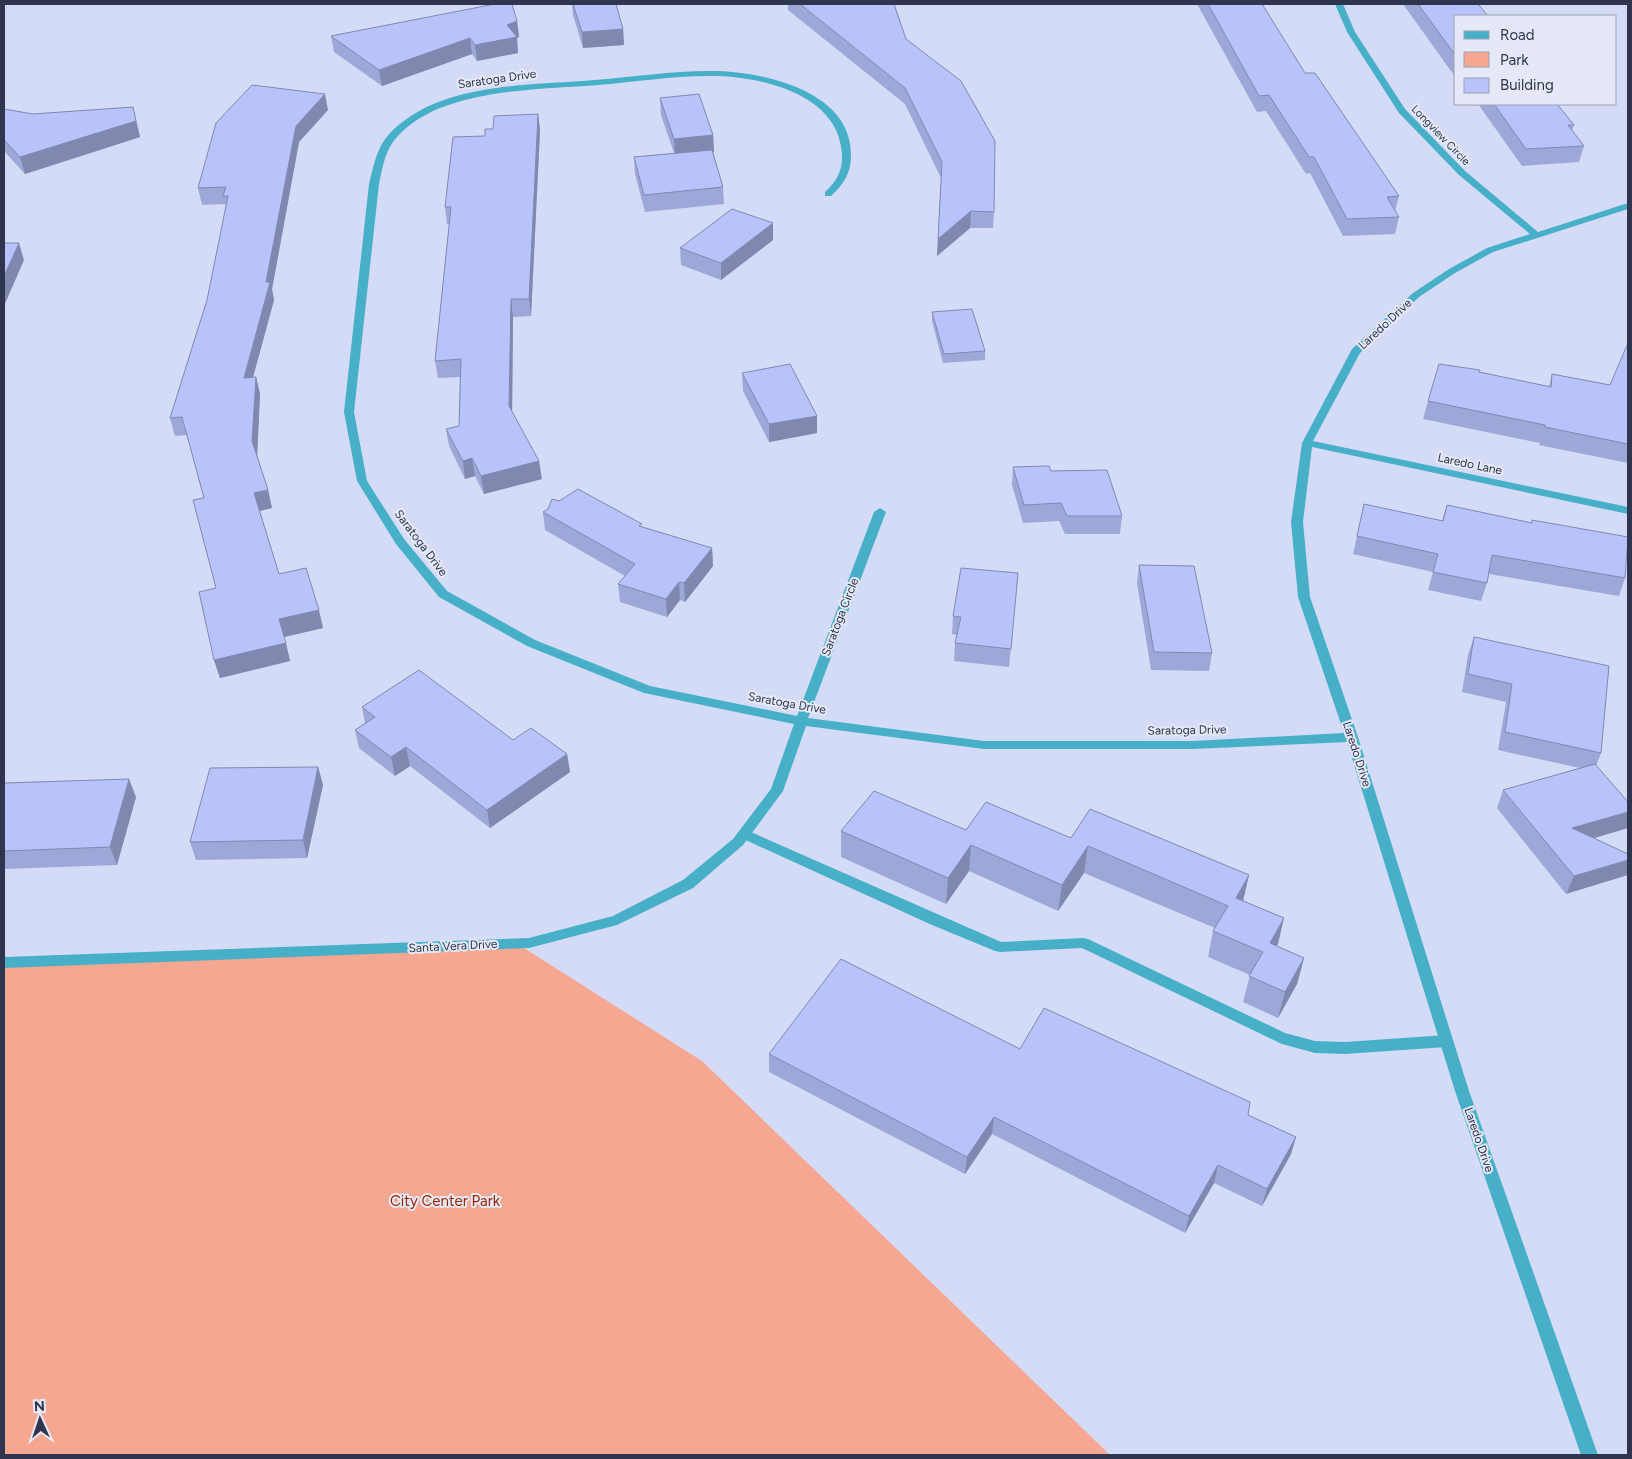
<svg xmlns="http://www.w3.org/2000/svg" width="1632" height="1459" viewBox="0 0 1632 1459" font-family="Figtree,sans-serif">
  <style>
    .green { fill: #f6a792 }
    .lines { fill: none; stroke-linecap: round; stroke-linejoin: round }
    .lane { fill: #47b0c8; fill-rule: evenodd }
    .street { fill: #47b0c8; fill-rule: evenodd }
    .wall { fill: #9ea8d8 }
    .shaded-wall { fill: #8188b0 }
    .building { fill: #b8c3fb; stroke: #8188b0 }
    .labels { text-anchor: middle; stroke-width: 4; stroke-linejoin: round; paint-order: stroke }
    .far-street-label { font-size: 11px; fill: #2f344f; stroke: #e5e9f7 }
    .street-label { font-size: 12px; fill: #2f344f; stroke: #e5e9f7 }
    .near-park-label { font-size: 15px; fill: #992601; stroke: #e5e9f7 }
  </style>
  <rect width="100%" height="100%" fill="#d4dbf7"/>
  <polygon class="green" points="516,943 702,1061 1110,1455 4,1455 4,962"/>
  <g class="lines">
    <polygon class="lane" points="744,829 1001,942 1083,938 1088,939 1285,1033 1315,1041 1345,1042 1446,1035 1451,1037 1453,1041 1451,1045 1446,1047 1345,1054 1315,1053 1282,1044 1082,948 1000,952 995,951 932,925 739,837 737,834 739,831"/>
    <path class="street" d="M 1335,4 L 1343,4 L 1355,32 L 1405,109 L 1465,171 L 1538,232 L 1628,203 L 1628,209 L 1493,252 L 1455,273 L 1419,297 L 1360,353 L 1313,441 L 1628,507 L 1628,514 L 1312,447 L 1303,522 L 1310,597 L 1358,737 L 1469,1091 L 1598,1455 L 1581,1455 L 1455,1091 L 1347,742 L 1193,749 L 984,749 L 806,726 L 783,791 L 743,845 L 693,888 L 617,925 L 529,948 L 4,968 L 4,957 L 529,938 L 613,916 L 683,880 L 733,839 L 771,789 L 794,724 L 644,693 L 527,646 L 439,597 L 396,544 L 357,481 L 344,412 L 369,184 C 377,152 379,138 408,118 C 458,83 536,85 595,80 C 633,77 671,71 708,71 C 754,70 837,87 849,139 C 854,163 850,179 831,196 L 825,196 L 825,192 C 841,178 845,163 840,142 C 829,91 753,75 708,76 C 672,76 635,82 599,85 C 537,90 442,88 398,136 C 385,149 383,166 379,184 L 354,412 L 367,481 L 404,539 L 447,591 L 535,640 L 650,686 L 797,716 L 874,512 L 880,508 L 886,512 L 808,718 L 984,741 L 1193,741 L 1344,733 L 1298,597 L 1291,522 L 1302,443 L 1352,349 L 1413,293 L 1449,269 L 1487,248 L 1530,234 L 1459,175 L 1399,113 L 1347,32 Z"/>
  </g>
  <g class="wall">
    <polygon points="572,4 616,4 623,29 624,45 583,48 573,15"/>
    <polygon points="788,4 894,4 906,39 994,212 993,228 970,228 937,256 941,178 905,104 788,10"/>
    <polygon points="1197,4 1262,4 1305,73 1399,196 1395,211 1399,217 1395,234 1343,236 1310,173 1306,174 1266,111 1257,112"/>
    <polygon points="1403,4 1478,4 1456,16 1456,78"/>
    <polygon points="517,21 519,37 517,38 518,53 477,61 472,54 382,86 334,52 331,36"/>
    <polygon points="660,98 713,135 714,152 713,152 723,187 724,204 645,212 635,174 634,157 674,153 661,115"/>
    <polygon points="1478,104 1557,104 1574,125 1572,130 1584,146 1579,162 1522,166"/>
    <polygon points="133,107 140,137 25,174 4,151 4,109 33,114"/>
    <polygon points="328,110 299,142 272,289 274,300 253,377 256,377 260,394 257,456 268,490 272,508 260,511 279,574 323,628 284,637 290,661 220,678 214,660 216,588 204,498 187,435 175,436 170,418 207,300 226,207 225,204 202,205 198,188"/>
    <polygon points="538,114 540,130 531,316 513,317 512,411 542,479 484,494 475,476 465,479 449,446 446,429 459,426 460,377 438,378 435,361 449,224 447,224 445,207 493,129"/>
    <polygon points="773,223 773,240 721,280 681,265 680,248"/>
    <polygon points="932,312 985,351 985,360 943,363 932,321"/>
    <polygon points="1628,343 1628,463 1539,445 1540,443 1423,419 1428,401 1479,372 1549,387 1552,374 1610,385"/>
    <polygon points="742,373 817,416 817,433 769,442 743,391"/>
    <polygon points="1013,467 1051,471 1122,516 1120,534 1065,534 1059,521 1023,523 1012,485"/>
    <polygon points="1364,504 1442,521 1447,505 1531,523 1532,520 1625,578 1619,596 1489,574 1487,583 1481,601 1428,590 1433,572 1353,554"/>
    <polygon points="543,512 642,527 712,548 713,566 685,602 680,600 667,617 620,602 618,584 625,576 545,530"/>
    <polygon points="1139,565 1212,653 1209,671 1151,670 1137,583"/>
    <polygon points="1018,573 1009,667 954,661 955,643 957,635 952,634 953,616"/>
    <polygon points="1474,637 1601,753 1596,766 1628,828 1593,838 1566,894 1497,808 1503,790 1580,768 1498,750 1506,702 1462,692 1468,655"/>
    <polygon points="362,707 513,740 567,754 570,772 490,828 410,766 395,776 359,748 355,730 365,723"/>
    <polygon points="318,767 323,785 307,858 196,860 190,842"/>
    <polygon points="4,783 136,797 117,865 4,869"/>
    <polygon points="966,830 1071,838 1249,875 1243,900 1278,944 1276,946 1304,958 1297,984 1278,1018 1243,1002 1250,975 1208,957 1213,931 1215,928 1084,873 1058,911 969,871 946,904 841,857 841,831"/>
    <polygon points="769,1054 1248,1115 1296,1137 1291,1154 1262,1206 1214,1183 1185,1233 992,1134 965,1174 769,1072"/>
  </g>
  <g class="shaded-wall">
    <polygon points="517,21 519,37 517,38 518,53 477,61 475,45 507,25"/>
    <polygon points="623,29 624,45 583,48 582,32"/>
    <polygon points="470,38 472,54 382,86 379,70"/>
    <polygon points="325,94 328,110 299,142 272,289 274,300 248,396 244,378 296,126"/>
    <polygon points="133,107 140,137 25,174 20,157"/>
    <polygon points="538,114 540,130 531,316 529,299"/>
    <polygon points="713,135 714,152 675,156 674,139"/>
    <polygon points="971,211 970,228 937,256 938,239"/>
    <polygon points="773,223 773,240 721,280 721,263"/>
    <polygon points="19,243 24,260 4,306 4,276"/>
    <polygon points="511,299 513,317 512,424 509,406"/>
    <polygon points="256,377 260,394 257,459 252,441"/>
    <polygon points="817,416 817,433 769,442 769,424"/>
    <polygon points="472,458 475,476 465,479 463,461"/>
    <polygon points="539,461 542,479 484,494 481,476"/>
    <polygon points="268,490 272,508 259,511 254,493"/>
    <polygon points="712,548 713,566 685,602 684,583"/>
    <polygon points="679,582 680,600 667,617 666,599"/>
    <polygon points="319,610 323,628 284,637 279,619"/>
    <polygon points="286,643 290,661 220,678 214,660"/>
    <polygon points="406,747 410,766 395,776 391,757"/>
    <polygon points="567,754 570,772 490,828 487,810"/>
    <polygon points="318,767 323,785 307,858 303,840"/>
    <polygon points="129,779 136,797 117,865 110,847"/>
    <polygon points="1628,812 1628,828 1564,847 1572,828"/>
    <polygon points="971,845 969,871 946,904 948,878"/>
    <polygon points="1088,846 1084,873 1058,911 1062,885"/>
    <polygon points="1628,860 1628,875 1566,894 1574,876"/>
    <polygon points="1249,875 1243,901 1236,898"/>
    <polygon points="1284,918 1278,944 1264,969 1270,943"/>
    <polygon points="1304,958 1297,984 1278,1018 1285,992"/>
    <polygon points="994,1117 992,1134 965,1174 967,1157"/>
    <polygon points="1296,1137 1291,1154 1262,1206 1267,1189"/>
    <polygon points="1218,1165 1214,1183 1185,1233 1189,1216"/>
  </g>
  <g class="building">
    <polygon points="495,4 512,4 517,21 507,25 517,37 475,45 470,38 379,70 331,36"/>
    <polygon points="573,4 616,4 623,29 582,32"/>
    <polygon points="800,4 894,4 906,39 961,81 995,141 994,212 971,211 938,239 942,162 905,88"/>
    <polygon points="1208,4 1262,4 1305,73 1315,73 1399,196 1387,197 1399,217 1347,219 1314,157 1309,157 1269,95 1259,96"/>
    <polygon points="1418,4 1478,4 1488,16 1456,16 1456,56"/>
    <polygon points="252,85 325,94 296,126 266,282 270,282 244,378 256,377 252,441 268,490 254,493 279,574 306,568 319,610 279,619 286,643 214,660 199,592 216,588 193,500 204,498 182,417 170,418 207,300 228,196 223,196 226,187 198,188 216,123"/>
    <polygon points="699,94 713,135 674,139 660,98"/>
    <polygon points="1494,104 1557,104 1574,125 1568,125 1584,146 1526,149"/>
    <polygon points="133,107 136,121 20,157 4,140 4,109 33,114"/>
    <polygon points="538,114 529,299 511,299 509,406 539,461 481,476 472,458 463,461 446,429 459,426 461,359 435,361 451,207 445,207 453,137 485,136 485,129 493,129 494,116"/>
    <polygon points="712,150 723,187 644,195 634,157"/>
    <polygon points="732,209 773,223 721,263 680,248"/>
    <polygon points="4,243 19,243 4,276"/>
    <polygon points="972,309 985,351 944,354 932,312"/>
    <polygon points="1628,343 1628,444 1545,427 1545,425 1428,401 1439,364 1480,370 1479,372 1551,387 1552,374 1610,385"/>
    <polygon points="790,364 817,416 769,424 742,373"/>
    <polygon points="1049,466 1051,471 1107,470 1122,516 1067,516 1061,503 1024,505 1013,467"/>
    <polygon points="578,489 642,524 639,526 712,548 684,583 679,582 666,599 618,584 635,564 543,512 548,509 552,499 559,501"/>
    <polygon points="1364,504 1443,521 1447,505 1532,523 1532,520 1628,537 1625,578 1492,555 1487,583 1433,572 1438,554 1357,536"/>
    <polygon points="1139,565 1194,566 1212,653 1154,652"/>
    <polygon points="961,568 1018,573 1011,649 955,643 961,617 953,616"/>
    <polygon points="1474,637 1609,666 1601,753 1505,732 1512,684 1468,674"/>
    <polygon points="419,670 513,740 531,728 567,754 487,810 406,747 391,757 355,730 375,717 362,707"/>
    <polygon points="1595,764 1628,802 1628,812 1572,828 1628,854 1628,860 1574,876 1503,790"/>
    <polygon points="318,767 303,840 190,842 210,768"/>
    <polygon points="129,779 110,847 4,851 4,783"/>
    <polygon points="874,791 966,830 986,802 1071,838 1090,809 1249,875 1236,898 1284,918 1270,943 1304,958 1285,992 1249,976 1263,952 1213,931 1228,906 1088,846 1062,885 971,845 948,878 841,831"/>
    <polygon points="841,959 1020,1049 1044,1008 1250,1102 1248,1115 1296,1137 1267,1189 1218,1165 1189,1216 994,1117 967,1157 769,1054"/>
  </g>
  <g class="labels">
    <g class="far-street-label">
      <text transform="translate(1441 135) rotate(46)" y="4">Longview Circle</text>
    </g>
    <g class="street-label">
      <text transform="translate(497 79) rotate(-8)" y="4">Saratoga Drive</text>
      <text transform="translate(1385 324) rotate(-43)" y="4">Laredo Drive</text>
      <text transform="translate(1470 464) rotate(12)" y="4">Laredo Lane</text>
      <text transform="translate(421 543) rotate(53)" y="4">Saratoga Drive</text>
      <text transform="translate(840 617) rotate(-69)" y="4">Saratoga Circle</text>
      <text transform="translate(787 703) rotate(10)" y="4">Saratoga Drive</text>
      <text transform="translate(1187 730) rotate(-1)" y="4">Saratoga Drive</text>
      <text transform="translate(1357 754) rotate(72)" y="4">Laredo Drive</text>
      <text transform="translate(453 946) rotate(-3)" y="4">Santa Vera Drive</text>
      <text transform="translate(1479 1140) rotate(71)" y="4">Laredo Drive</text>
    </g>
    <g class="near-park-label">
      <text x="445" y="1206">City Center Park</text>
    </g>
  </g>
  <rect width="1632" height="1459" fill="none" stroke="#2f344f" stroke-width="10"/>
  <rect x="1454" y="15" width="162" height="90" fill="#e5e9f7" stroke="#9ca1b4"/>
  <rect x="1464" y="31" width="25" height="8" fill="#47b0c8" stroke="#9ca1b4"/>
  <text x="1500" y="40" font-size="15" fill="#2f344f">Road</text>
  <rect x="1464" y="52" width="25" height="15" fill="#f6a792" stroke="#9ca1b4"/>
  <text x="1500" y="65" font-size="15" fill="#2f344f">Park</text>
  <rect x="1464" y="78" width="25" height="15" fill="#b8c3fb" stroke="#9ca1b4"/>
  <text x="1500" y="90" font-size="15" fill="#2f344f">Building</text>
  <g transform="translate(40 1419) rotate(357)" stroke="#e5e9f7" stroke-width="4" paint-order="stroke">
  <path d="M0-4L9 19L0 12L-9 19Z" fill="#2f344f"/>
  <text y="-8" font-size="14" font-weight="bold" text-anchor="middle" fill="#2f344f">N</text>
  </g>
</svg>
